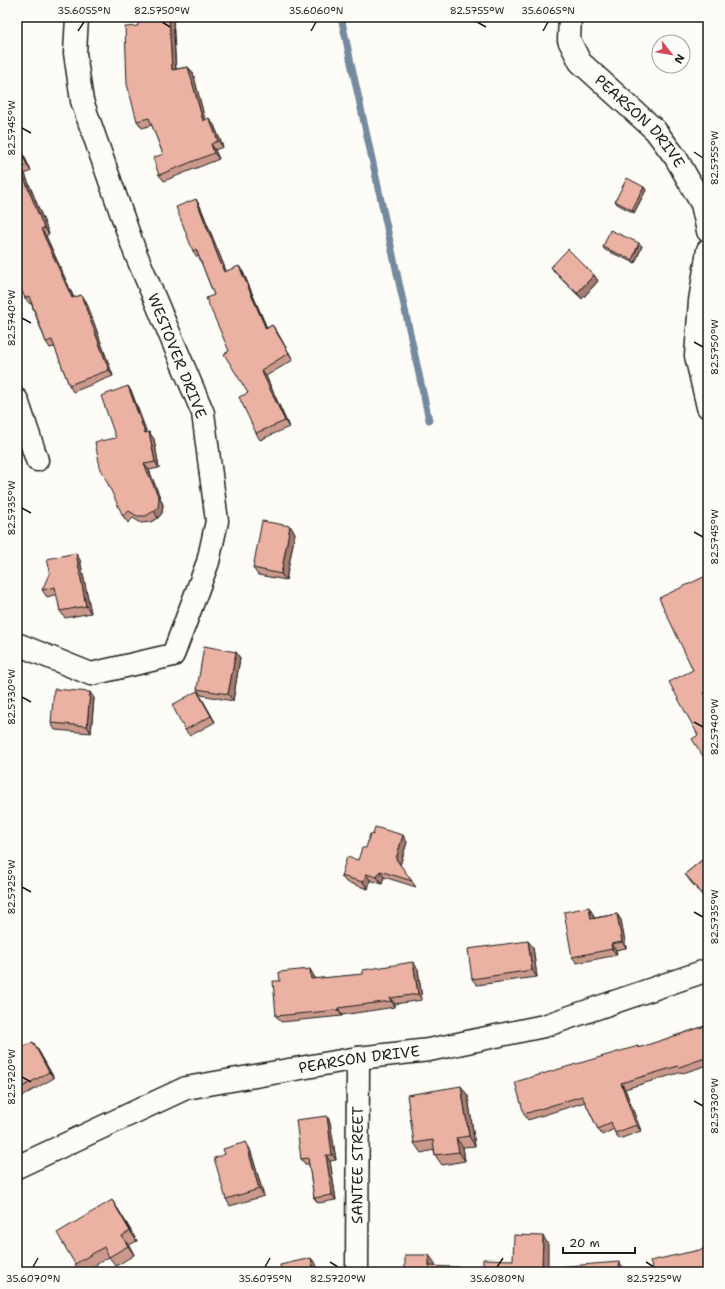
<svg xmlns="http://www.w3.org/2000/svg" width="725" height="1289" viewBox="0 0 725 1289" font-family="'Shantell Sans',sans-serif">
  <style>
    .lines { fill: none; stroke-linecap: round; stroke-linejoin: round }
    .stream { stroke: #738a9f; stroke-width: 7 }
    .minor-casing { stroke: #1c1c1c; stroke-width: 25 }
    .minor { stroke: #fdfcf7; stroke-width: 22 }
    .wall { fill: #ca998c; stroke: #1c1c1c }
    .shaded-wall { fill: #a47d72; stroke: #1c1c1c }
    .building { fill: #ebb2a3; stroke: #1c1c1c }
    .ticks { fill: none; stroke: #1c1c1c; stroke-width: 1.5 }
    .labels { text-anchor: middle; stroke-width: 4; stroke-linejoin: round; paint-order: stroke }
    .street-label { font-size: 15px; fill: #1c1c1c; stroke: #fdfcf7 }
    .neatline { fill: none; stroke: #1c1c1c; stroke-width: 1.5 }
    .ticks-label { font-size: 10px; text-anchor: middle; fill: #1c1c1c }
  </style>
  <rect width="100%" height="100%" fill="#fdfcf7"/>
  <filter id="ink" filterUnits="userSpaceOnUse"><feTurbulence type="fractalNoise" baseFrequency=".025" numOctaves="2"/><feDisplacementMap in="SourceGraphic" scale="8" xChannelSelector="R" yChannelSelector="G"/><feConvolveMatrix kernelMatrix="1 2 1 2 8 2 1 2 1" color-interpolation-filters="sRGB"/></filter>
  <g filter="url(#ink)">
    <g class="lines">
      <polyline class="stream" points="341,17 429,420"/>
      <g class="minor-casing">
        <g id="minor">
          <path id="s1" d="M 570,17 L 569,40 L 580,62 L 655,130 L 676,158 L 702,204 L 708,231"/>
          <polyline points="708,250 700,301 696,356 708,407"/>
          <polyline points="17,400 37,460"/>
          <polyline points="17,644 91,674 173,655 208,562 217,521 203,413 135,252 82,101 75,53 77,17"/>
          <path id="s2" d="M 17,1167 L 186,1088 L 358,1058 L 429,1050 L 544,1026 L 708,970"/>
          <path id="s3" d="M 357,1272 L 358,1058"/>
        </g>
      </g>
      <use href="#minor" class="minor"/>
    </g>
    <g class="wall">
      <polygon points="173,17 176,69 188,67 193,73 205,120 214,125 223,147 215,150 219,159 164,181 159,175 163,154 152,125 142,128 137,121 138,26"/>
      <polygon points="17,141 31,171 25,174 49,234 46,236 74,298 81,295 86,301 113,376 73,392 69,385 55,347 50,348 46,342 31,303 30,304 25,298"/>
      <polygon points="644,187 646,190 634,213 617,204 615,201"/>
      <polygon points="200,206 226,271 243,272 267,328 272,325 277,332 293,360 266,376 289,427 260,440 256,433 248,393 214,295 199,256 197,257 193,251"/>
      <polygon points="642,246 635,263 605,250 603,247"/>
      <polygon points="551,267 594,275 598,281 582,299 556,274"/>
      <polygon points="128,386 132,393 147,433 149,432 154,439 159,468 149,470 163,505 162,513 158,518 151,522 141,523 133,518 128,523 123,516 116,438"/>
      <polygon points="290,526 295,533 286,580 258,575 253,568"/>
      <polygon points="80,560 91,613 65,618 60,611 57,594 47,597 42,590"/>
      <polygon points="708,575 708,764 698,735 693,670"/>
      <polygon points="236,652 240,658 233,701 201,695 197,689"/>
      <polygon points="201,697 215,722 190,736 185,730"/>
      <polygon points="94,698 91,733 55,730 51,723"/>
      <polygon points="407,842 400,865 416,887 384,877 382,884 370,880 368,889 346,882 341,876 358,860 366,848"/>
      <polygon points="708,855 708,902 690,881 685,874"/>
      <polygon points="593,914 594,918 617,914 621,920 626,948 616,950 617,955 577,963 572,957"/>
      <polygon points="533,947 537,977 477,985 472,979"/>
      <polygon points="418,969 422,1000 395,1004 395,1007 342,1015 342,1016 281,1022 276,1016 280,981 314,976 314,979"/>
      <polygon points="708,1025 708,1065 683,1073 682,1072 625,1089 641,1131 619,1139 615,1133 614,1129 602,1135 598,1129 585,1102 528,1120 524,1114 638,1046 639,1048"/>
      <polygon points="33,1042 37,1048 54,1078 17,1099 17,1050"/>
      <polygon points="468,1096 475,1146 463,1147 465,1161 442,1165 435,1155 434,1150 421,1153 414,1143"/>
      <polygon points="327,1116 330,1122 336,1160 330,1161 336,1200 318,1203 314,1198 309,1164 305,1164 301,1159"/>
      <polygon points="250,1149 264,1196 230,1206 226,1199 225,1154"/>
      <polygon points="118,1209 137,1241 129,1245 134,1255 116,1266 109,1257 84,1272 80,1272 75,1264"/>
    </g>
    <g class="shaded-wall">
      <polygon points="169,17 173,17 176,77 172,70"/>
      <polygon points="188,67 193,73 207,127 203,121"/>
      <polygon points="209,118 214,125 223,147 218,141"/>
      <polygon points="17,141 31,171 27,165 17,144"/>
      <polygon points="211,144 215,150 219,159 214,153"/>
      <polygon points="20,168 25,174 49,234 44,228"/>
      <polygon points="644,187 646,190 634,213 632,210"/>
      <polygon points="196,199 200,206 229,278 224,272"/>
      <polygon points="41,229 46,236 77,305 72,298"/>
      <polygon points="639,243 642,246 635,263 632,260"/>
      <polygon points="239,266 243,272 270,336 266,329"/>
      <polygon points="594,275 598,281 582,299 577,293"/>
      <polygon points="81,295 86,301 113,376 109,370"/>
      <polygon points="272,325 277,332 293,360 289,353"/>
      <polygon points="261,370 266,376 289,427 285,421"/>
      <polygon points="128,386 132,393 149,439 145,433"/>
      <polygon points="149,432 154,439 159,468 155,462"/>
      <polygon points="144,464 149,470 163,505 162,513 158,518 154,511"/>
      <polygon points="290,526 295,533 286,580 281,574"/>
      <polygon points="76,553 80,560 91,613 86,606"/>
      <polygon points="236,652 240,658 233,701 228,694"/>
      <polygon points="197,691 201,697 215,722 211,716"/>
      <polygon points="90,692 94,698 91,733 87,726"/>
      <polygon points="403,835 407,842 400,865 396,859"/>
      <polygon points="380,871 384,877 382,884 377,877"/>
      <polygon points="366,874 370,880 368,889 363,882"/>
      <polygon points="589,907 593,914 595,925 591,919"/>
      <polygon points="617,914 621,920 626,948 622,942"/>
      <polygon points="528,941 533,947 537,977 532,970"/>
      <polygon points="611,944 616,950 617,955 612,949"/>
      <polygon points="413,962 418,969 422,1000 418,994"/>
      <polygon points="310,969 314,976 315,986 311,979"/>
      <polygon points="390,998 395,1004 395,1007 391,1001"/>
      <polygon points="338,1008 342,1015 342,1016 338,1010"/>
      <polygon points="33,1042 37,1048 54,1078 49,1072"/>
      <polygon points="621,1083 625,1089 641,1131 636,1125"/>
      <polygon points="461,1086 468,1096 475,1146 469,1136"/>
      <polygon points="327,1116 330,1122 336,1160 332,1155"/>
      <polygon points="456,1138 463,1147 465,1161 459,1152"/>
      <polygon points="246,1142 250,1149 264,1196 259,1189"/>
      <polygon points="326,1155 330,1161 336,1200 332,1195"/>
      <polygon points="112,1200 118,1209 137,1241 130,1231"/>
      <polygon points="122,1236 129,1245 134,1255 128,1246"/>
      <polygon points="543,1236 548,1244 548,1272 542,1268"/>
      <polygon points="429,1255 435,1263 435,1272 429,1266"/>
      <polygon points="311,1258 316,1264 318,1272 314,1272"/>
      <polygon points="619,1262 624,1270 624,1272 620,1272"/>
    </g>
    <g class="building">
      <polygon points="138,17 169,17 172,70 188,67 203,121 209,118 218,141 211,144 214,153 159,175 153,158 163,154 149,118 137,121 127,84 125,27 138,26"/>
      <polygon points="17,144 27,165 20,168 44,228 41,229 72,298 81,295 109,370 69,385 52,340 46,342 29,296 25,298 17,280"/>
      <polygon points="627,178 644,187 632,210 615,201"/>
      <polygon points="196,199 224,272 239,266 266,329 272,325 289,353 261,370 285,421 256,433 239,397 248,393 224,354 229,351 206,298 214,295 196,249 193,251 176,207"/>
      <polygon points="610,230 639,243 632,260 603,247"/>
      <polygon points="568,249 594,275 577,293 551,267"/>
      <polygon points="128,386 145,433 149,432 155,462 144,464 159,498 158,507 154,511 146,516 137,516 129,511 123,516 100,467 95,442 116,438 101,396"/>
      <polygon points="262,521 290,526 281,574 253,568"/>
      <polygon points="76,553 86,606 60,611 55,587 42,590 50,572 47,559"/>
      <polygon points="708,575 708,691 704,693 708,699 708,764 692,739 698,735 669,682 693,670 659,598"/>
      <polygon points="204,646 236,652 228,694 197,689"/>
      <polygon points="54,689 90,692 87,726 51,723"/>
      <polygon points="197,691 211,716 185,730 172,705"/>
      <polygon points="375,827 403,835 396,859 412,881 380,871 377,877 366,874 363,882 341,876 347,857 358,860 362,848 366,848 370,834 373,835"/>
      <polygon points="708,855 708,895 705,897 685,874"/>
      <polygon points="589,907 591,919 617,914 622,942 611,944 612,949 572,957 564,912"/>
      <polygon points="528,941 532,970 472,979 468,949"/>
      <polygon points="413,962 418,994 390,998 391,1001 338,1008 338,1010 276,1016 273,981 280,981 279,972 310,969 311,979 363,974 363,970"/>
      <polygon points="708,1025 708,1057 679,1067 678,1066 621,1083 636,1125 615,1133 611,1122 598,1129 582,1096 524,1114 515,1082 638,1046 638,1048"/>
      <polygon points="33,1042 49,1072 17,1090 17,1050"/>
      <polygon points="461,1086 469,1136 456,1138 459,1152 435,1155 433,1140 414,1143 407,1095"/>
      <polygon points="327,1116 332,1155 326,1155 332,1195 314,1198 308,1158 301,1159 296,1120"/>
      <polygon points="246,1142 259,1189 226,1199 214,1158 225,1154 223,1149"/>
      <polygon points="112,1200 130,1231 122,1236 128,1246 109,1257 104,1247 75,1264 57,1233"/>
      <polygon points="514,1235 543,1236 542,1268 619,1262 620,1272 405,1272 405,1255 429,1255 429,1266 483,1268 483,1259 513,1260"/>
      <polygon points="708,1248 708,1272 653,1272 650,1261"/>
      <polygon points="311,1258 314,1272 281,1272 280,1265"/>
    </g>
  </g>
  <path class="ticks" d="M 162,22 L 170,27M 477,22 L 486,27M 78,31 L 84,22M 311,31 L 316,22M 543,31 L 548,22M 22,128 L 31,133M 694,152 L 703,158M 22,318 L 31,323M 694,342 L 703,347M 22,508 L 31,513M 694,532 L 703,537M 22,697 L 31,702M 694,722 L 703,727M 22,887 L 31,892M 694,912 L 703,917M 22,1077 L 31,1082M 694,1101 L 703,1106M 330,1262 L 338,1267M 646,1262 L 654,1267M 33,1267 L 38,1258M 265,1267 L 270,1258M 497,1267 L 503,1258"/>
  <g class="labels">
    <g class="street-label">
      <text dy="5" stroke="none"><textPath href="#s1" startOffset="132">PEARSON DRIVE</textPath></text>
      <text transform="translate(177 356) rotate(68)" y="5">WESTOVER DRIVE</text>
      <text dy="5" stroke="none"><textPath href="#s2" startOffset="362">PEARSON DRIVE</textPath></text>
      <text dy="5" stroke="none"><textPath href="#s3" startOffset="107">SANTEE STREET</textPath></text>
    </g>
  </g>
  <rect width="725" height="1289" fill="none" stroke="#fdfcf7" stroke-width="44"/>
  <g transform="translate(671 54) rotate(121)"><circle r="19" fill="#fdfcf7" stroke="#a3a29f"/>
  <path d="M0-3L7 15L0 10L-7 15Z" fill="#d1495b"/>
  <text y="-6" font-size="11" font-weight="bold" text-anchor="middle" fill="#1c1c1c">N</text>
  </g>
  <path d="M563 1247v6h72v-6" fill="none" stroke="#1c1c1c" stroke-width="2"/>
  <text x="569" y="1247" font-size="12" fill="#1c1c1c" stroke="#fdfcf7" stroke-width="3" paint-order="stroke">20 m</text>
  <rect x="22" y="22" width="681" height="1245" class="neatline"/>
  <g class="ticks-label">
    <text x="84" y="14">35.6055°N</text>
    <text x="162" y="14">82.5750°W</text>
    <text x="316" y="14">35.6060°N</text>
    <text x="477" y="14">82.5755°W</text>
    <text x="548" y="14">35.6065°N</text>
    <text transform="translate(11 128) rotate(-90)" y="4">82.5745°W</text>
    <text transform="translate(714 158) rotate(-90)" y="4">82.5755°W</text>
    <text transform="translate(11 318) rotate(-90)" y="4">82.5740°W</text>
    <text transform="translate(714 347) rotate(-90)" y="4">82.5750°W</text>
    <text transform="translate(11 508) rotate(-90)" y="4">82.5735°W</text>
    <text transform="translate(714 537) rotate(-90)" y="4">82.5745°W</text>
    <text transform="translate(11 697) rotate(-90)" y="4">82.5730°W</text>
    <text transform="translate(714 727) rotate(-90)" y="4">82.5740°W</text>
    <text transform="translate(11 887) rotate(-90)" y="4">82.5725°W</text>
    <text transform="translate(714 917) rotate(-90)" y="4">82.5735°W</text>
    <text transform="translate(11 1077) rotate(-90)" y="4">82.5720°W</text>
    <text transform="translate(714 1106) rotate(-90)" y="4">82.5730°W</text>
    <text x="33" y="1282">35.6070°N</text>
    <text x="265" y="1282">35.6075°N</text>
    <text x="338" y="1282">82.5720°W</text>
    <text x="497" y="1282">35.6080°N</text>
    <text x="654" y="1282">82.5725°W</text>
  </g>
</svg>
